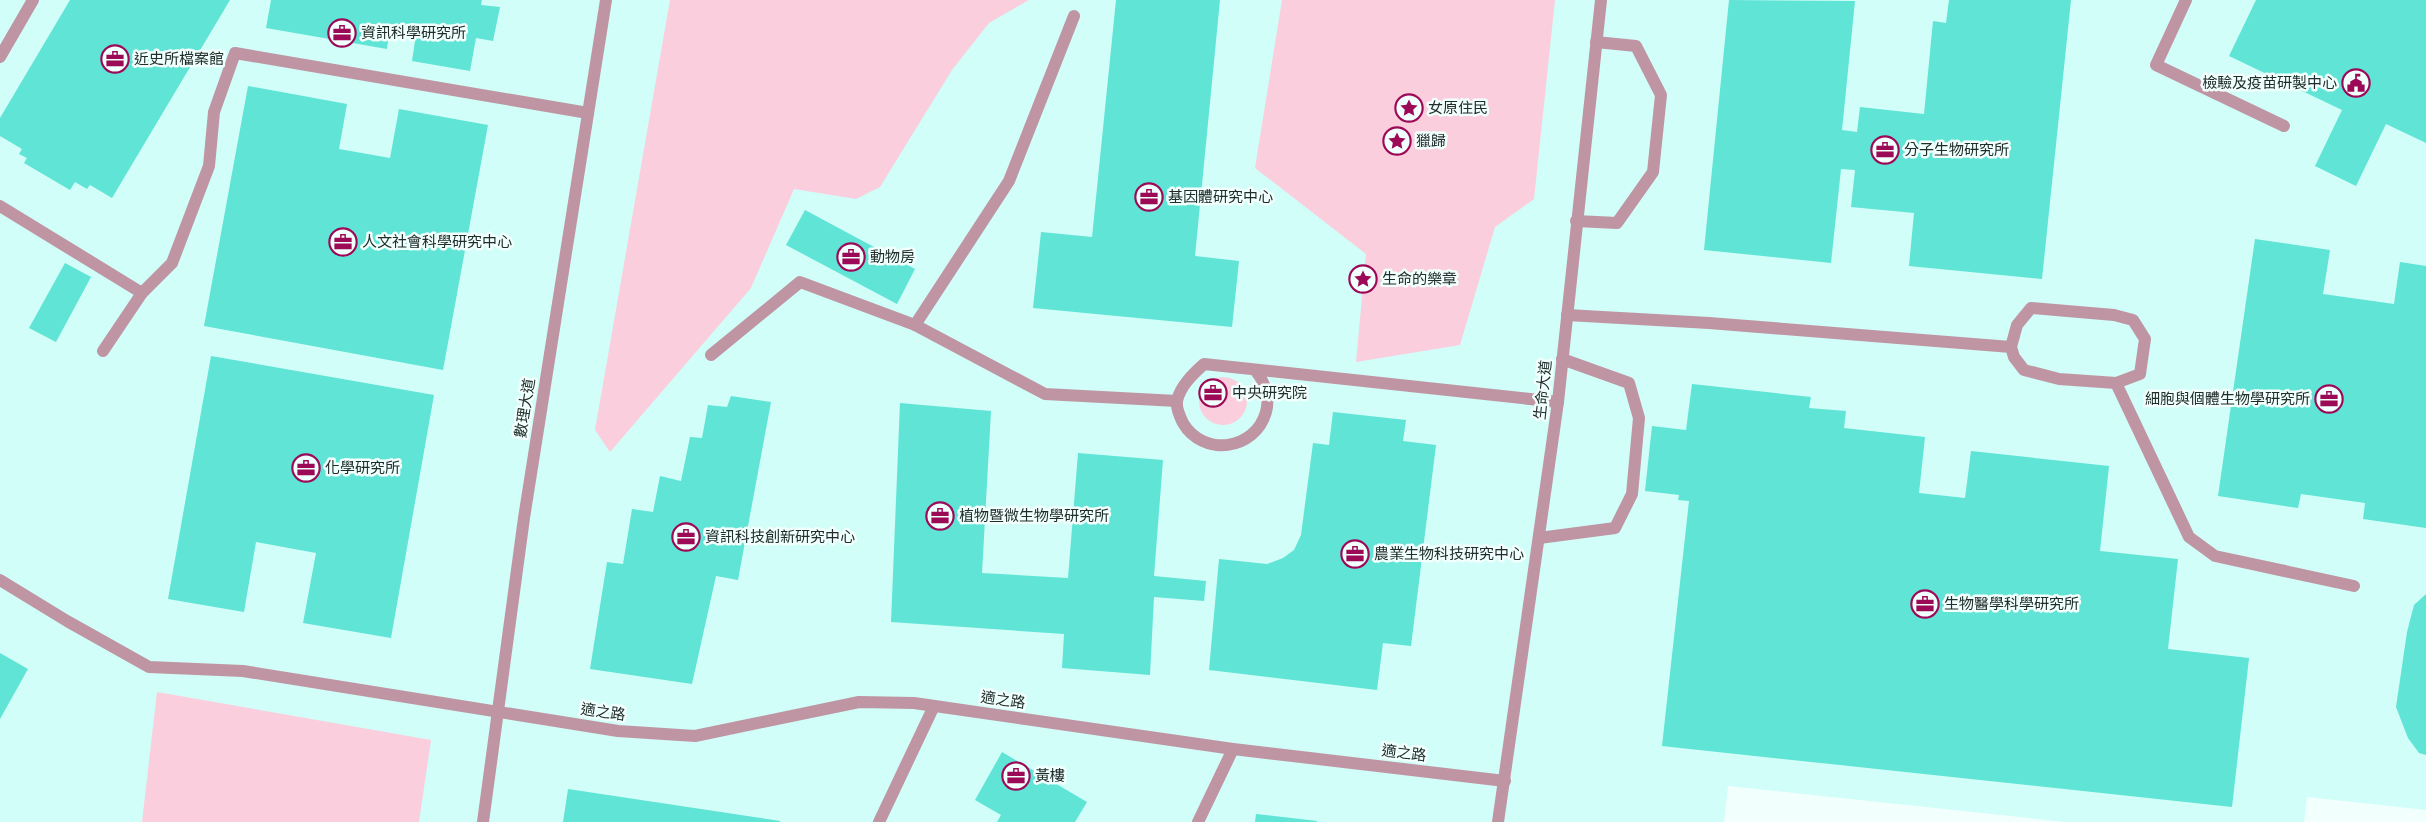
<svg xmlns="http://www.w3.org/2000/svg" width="2426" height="822" viewBox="0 0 2426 822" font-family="Rubik,'Noto Sans TC',sans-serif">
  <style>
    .built { fill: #d1fef8 }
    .green { fill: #facedc }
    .building { fill: #5fe4d6 }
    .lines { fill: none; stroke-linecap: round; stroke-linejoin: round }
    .minor { stroke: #bf95a3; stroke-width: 12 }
    .labels { text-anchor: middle; stroke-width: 5; stroke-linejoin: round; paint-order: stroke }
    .poi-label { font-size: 15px; fill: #202d2b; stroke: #f1fffd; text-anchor: start }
    .street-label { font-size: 15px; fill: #202d2b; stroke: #f1fffd }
  </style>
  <rect width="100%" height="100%" fill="#f1fffd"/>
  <polygon class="built" points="0,0 2426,0 2426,810 2307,797 2304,822 2066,822 1728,786 1724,822 0,822"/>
  <g class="green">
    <polygon points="670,0 1029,0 989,23 952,70 880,187 856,199 794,189 751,288 610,452 595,430"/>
    <polygon points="1282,0 1555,0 1534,199 1495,227 1460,345 1356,362 1366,254 1255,168"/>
    <circle cx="1223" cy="401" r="24"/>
    <polygon points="157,692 431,740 419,822 142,822"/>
  </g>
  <g class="building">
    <polygon points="70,0 230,0 112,198 90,185 87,189 75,182 70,190 24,163 27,158 19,154 22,149 0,136 0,118"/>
    <polygon points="271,0 482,0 481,5 500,7 493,41 476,38 470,71 412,61 417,28 390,24 387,49 266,28"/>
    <polygon points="1116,0 1220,0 1195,256 1239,261 1232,327 1033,308 1041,232 1092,237"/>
    <polygon points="1729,0 1855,1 1842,130 1857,132 1860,107 1924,114 1933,21 1946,23 1949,0 2071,0 2042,279 1909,266 1914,213 1851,207 1855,170 1841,169 1831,263 1704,250"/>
    <polygon points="2256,0 2426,0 2426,143 2386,124 2356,186 2315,166 2342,110 2229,56"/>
    <polygon points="248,86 347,104 339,149 390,158 399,109 488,125 443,370 204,326"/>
    <polygon points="805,210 915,269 897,304 786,245"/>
    <polygon points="2255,239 2330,250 2323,294 2394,304 2400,262 2426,266 2426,528 2363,519 2365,503 2301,494 2298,508 2218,496"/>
    <polygon points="65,263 91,277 56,342 29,328"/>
    <polygon points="211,356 434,395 391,638 303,623 316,553 256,542 244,612 168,599"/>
    <polygon points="1692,384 1811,397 1809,408 1846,411 1844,428 1925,437 1919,493 1965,498 1971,451 2109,466 2100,551 2178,559 2168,649 2249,658 2232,807 1662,746 1689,501 1678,500 1679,495 1645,491 1652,426 1686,430"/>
    <polygon points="731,396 771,402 738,580 716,576 692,684 590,669 607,562 623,564 632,509 653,512 660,476 681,481 690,437 702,438 708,405 727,407"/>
    <polygon points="900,403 991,411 982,573 1068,578 1078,453 1163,460 1154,576 1206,581 1204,601 1154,597 1150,675 1062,668 1064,634 891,622"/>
    <polygon points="1333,412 1406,420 1403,441 1436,445 1411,646 1383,643 1377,690 1209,670 1219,559 1267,564 1283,558 1294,550 1301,535 1313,443 1329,445"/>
    <polygon points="2426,594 2426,755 2419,753 2408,738 2396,707 2407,632 2414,605"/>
    <polygon points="0,653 28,669 0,719"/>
    <polygon points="1002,752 1087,802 1075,822 997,822 1001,815 975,800"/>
    <polygon points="568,789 780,821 780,822 563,822"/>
    <polygon points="1256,814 1317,821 1317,822 1255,822"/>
  </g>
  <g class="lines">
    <g class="minor">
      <polyline points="2186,0 2156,65 2284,126"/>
      <polyline points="0,57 33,0"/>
      <polyline points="0,206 142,293"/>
      <polyline points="1576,221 1617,223 1653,172 1661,95 1636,46 1596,42"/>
      <polyline points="1567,315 1709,323 2011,347 2014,357 2024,370 2059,379 2116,383 2140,374 2145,339 2133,320 2114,315 2031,308 2017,325 2011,347"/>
      <polyline points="915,325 1009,181 1074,16"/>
      <polyline points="103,351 142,293 172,263 209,166 214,112 235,53 588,113"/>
      <polyline points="711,355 800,282 915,325 1045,394 1177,401"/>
      <path d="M 1255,370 C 1265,382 1270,397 1266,412 C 1255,451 1203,457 1183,423 C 1180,417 1176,408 1177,401 C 1180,386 1194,373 1204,364 L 1558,402"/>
      <polyline points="2116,383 2189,537 2215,556 2354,586"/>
      <polyline points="1539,538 1615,528 1632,494 1639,418 1629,383 1562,359"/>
      <polyline points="0,580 67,621 149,667 243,671 618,731 695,736 859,702 914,703 1233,749 1505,781"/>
      <polyline points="483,822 524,518 606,0"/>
      <polyline points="879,822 934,706"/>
      <polyline points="1198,822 1233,749"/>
      <polyline points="1498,822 1558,402 1601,0"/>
    </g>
  </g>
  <defs>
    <g id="office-ring" transform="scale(1.4375)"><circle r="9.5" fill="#f1fffd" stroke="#9c0957" stroke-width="1.5"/><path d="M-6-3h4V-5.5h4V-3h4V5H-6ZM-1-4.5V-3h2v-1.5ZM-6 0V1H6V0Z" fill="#9c0957"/></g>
    <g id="civic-ring" transform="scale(1.4375)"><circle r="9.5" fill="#f1fffd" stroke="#9c0957" stroke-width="1.5"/><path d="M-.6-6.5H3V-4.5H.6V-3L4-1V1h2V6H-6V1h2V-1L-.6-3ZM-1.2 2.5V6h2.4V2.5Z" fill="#9c0957"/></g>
    <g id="sight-ring" transform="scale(1.4375)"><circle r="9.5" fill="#f1fffd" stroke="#9c0957" stroke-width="1.5"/><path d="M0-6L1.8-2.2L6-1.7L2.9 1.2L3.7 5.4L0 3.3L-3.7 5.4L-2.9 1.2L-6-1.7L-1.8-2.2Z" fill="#9c0957"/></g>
  </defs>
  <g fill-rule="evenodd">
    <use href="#office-ring" x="342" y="33"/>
    <use href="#office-ring" x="115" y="59"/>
    <use href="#civic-ring" x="2356" y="83"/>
    <use href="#sight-ring" x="1409" y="108"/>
    <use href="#sight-ring" x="1397" y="141"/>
    <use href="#office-ring" x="1885" y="150"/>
    <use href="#office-ring" x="1149" y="197"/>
    <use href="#office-ring" x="343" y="242"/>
    <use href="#office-ring" x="851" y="257"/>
    <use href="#sight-ring" x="1363" y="279"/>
    <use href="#office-ring" x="1213" y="393"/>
    <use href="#office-ring" x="2329" y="399"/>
    <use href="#office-ring" x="306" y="468"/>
    <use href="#office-ring" x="940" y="516"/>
    <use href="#office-ring" x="686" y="537"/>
    <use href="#office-ring" x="1355" y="554"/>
    <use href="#office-ring" x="1925" y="604"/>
    <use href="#office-ring" x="1016" y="776"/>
  </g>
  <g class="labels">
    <g class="poi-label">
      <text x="361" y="38">資訊科學研究所</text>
      <text x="134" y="64">近史所檔案館</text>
      <text x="2337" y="88" text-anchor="end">檢驗及疫苗研製中心</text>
      <text x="1428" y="113">女原住民</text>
      <text x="1416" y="146">獵歸</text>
      <text x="1904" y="155">分子生物研究所</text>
      <text x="1168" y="202">基因體研究中心</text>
      <text x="362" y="247">人文社會科學研究中心</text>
      <text x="870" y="262">動物房</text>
      <text x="1382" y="284">生命的樂章</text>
      <text x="1232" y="398">中央研究院</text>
      <text x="2310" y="404" text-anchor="end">細胞與個體生物學研究所</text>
      <text x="325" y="473">化學研究所</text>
      <text x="959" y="521">植物暨微生物學研究所</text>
      <text x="705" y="542">資訊科技創新研究中心</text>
      <text x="1374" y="559">農業生物科技研究中心</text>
      <text x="1944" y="609">生物醫學科學研究所</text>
      <text x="1035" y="781">黃樓</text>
    </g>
    <g class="street-label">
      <text transform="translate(1543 390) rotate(-84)" y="5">生命大道</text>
      <text transform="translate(525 408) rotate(-81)" y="5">數理大道</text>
      <text transform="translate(1003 700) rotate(8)" y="5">適之路</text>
      <text transform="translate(603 712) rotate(8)" y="5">適之路</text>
      <text transform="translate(1404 753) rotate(7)" y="5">適之路</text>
    </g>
  </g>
</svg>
